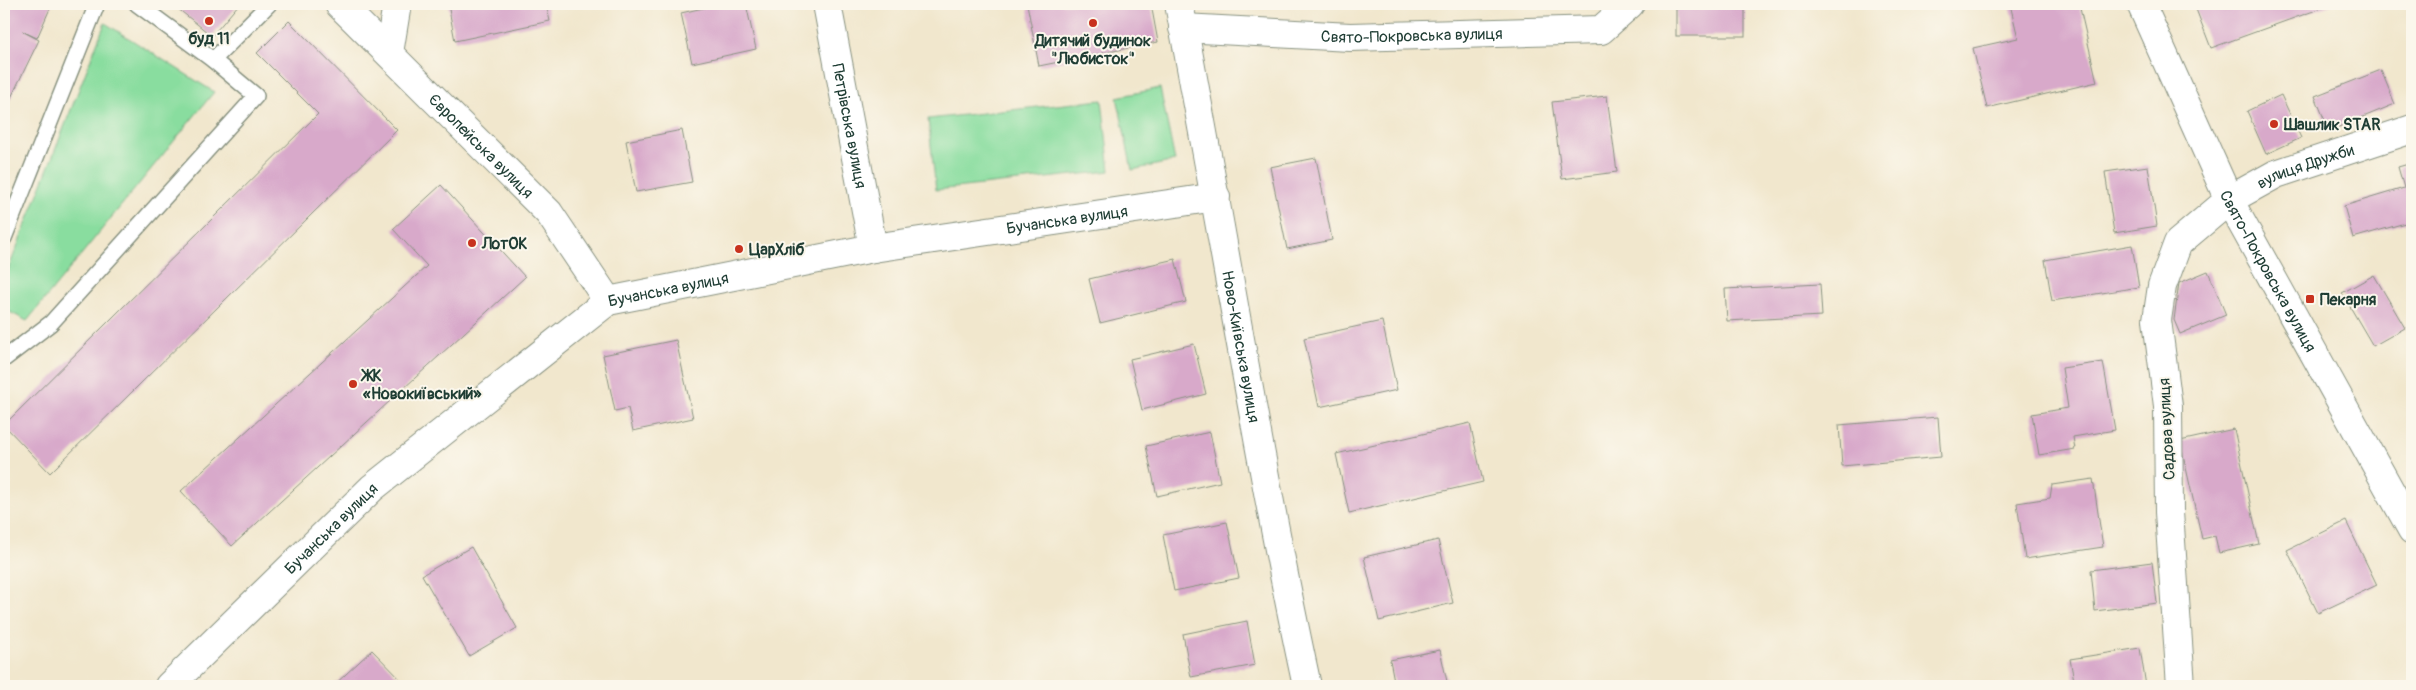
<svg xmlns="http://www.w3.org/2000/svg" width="2416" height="690" viewBox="0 0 2416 690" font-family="Pangolin,sans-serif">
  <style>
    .green { fill: #89dd9f; stroke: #548d6a }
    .building { fill: #d8a9ca }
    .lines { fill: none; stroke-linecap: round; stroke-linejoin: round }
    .lane-casing { stroke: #889280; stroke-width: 18 }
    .street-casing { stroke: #889280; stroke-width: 30 }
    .primary-casing { stroke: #889280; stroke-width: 30 }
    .lane { stroke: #fff; stroke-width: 15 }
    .street { stroke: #fff; stroke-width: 28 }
    .primary { stroke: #fff; stroke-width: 28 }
    .poi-dot { fill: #c8321e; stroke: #fbf7ec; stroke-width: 2 }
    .labels { text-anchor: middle; stroke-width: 4; stroke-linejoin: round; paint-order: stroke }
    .street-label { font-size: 16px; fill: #1f3d34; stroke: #fbf7ec }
    .poi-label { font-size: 16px; font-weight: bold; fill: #1f3d34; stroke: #fbf7ec; text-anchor: start }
  </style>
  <rect width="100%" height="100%" fill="#fbf7ec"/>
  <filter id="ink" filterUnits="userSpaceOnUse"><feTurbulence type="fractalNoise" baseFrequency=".02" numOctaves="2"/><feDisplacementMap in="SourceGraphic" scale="10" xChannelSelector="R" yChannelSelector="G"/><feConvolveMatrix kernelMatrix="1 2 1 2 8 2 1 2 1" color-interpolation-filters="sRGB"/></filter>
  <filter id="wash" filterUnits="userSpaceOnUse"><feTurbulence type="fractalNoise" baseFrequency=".0096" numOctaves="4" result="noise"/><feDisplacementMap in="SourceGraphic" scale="20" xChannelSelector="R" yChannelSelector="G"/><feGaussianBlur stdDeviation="1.12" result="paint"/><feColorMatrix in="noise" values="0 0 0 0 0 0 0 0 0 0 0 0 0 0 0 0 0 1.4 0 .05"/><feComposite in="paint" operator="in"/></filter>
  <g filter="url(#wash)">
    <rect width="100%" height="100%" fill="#f1e7cd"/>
    <g class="green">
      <polygon points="105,23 214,92 27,321 4,309 4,280"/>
      <polygon points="1160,88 1175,161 1132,170 1117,97"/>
      <polygon points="1102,100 1110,171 936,190 928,119"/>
    </g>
    <g id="blocks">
      <g class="building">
        <polygon points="4,4 52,4 37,38 22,31 39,40 4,112"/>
        <polygon points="172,4 239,4 212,36"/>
        <polygon points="448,4 546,4 550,21 455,41"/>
        <polygon points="721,4 746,4 756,49 692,63 681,13"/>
        <polygon points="1027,4 1151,4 1158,42 1039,66"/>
        <rect x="1676" y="4" width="69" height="32"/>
        <polygon points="2010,4 2079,4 2097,82 1987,108 1973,48 2018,38"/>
        <polygon points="2194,4 2333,4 2211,48"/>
        <polygon points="289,21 397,130 50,473 4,425 318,114 257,53"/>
        <polygon points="2381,70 2395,104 2329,131 2315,96"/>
        <polygon points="2281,95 2301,138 2266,154 2247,111"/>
        <polygon points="1607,96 1617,172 1562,179 1552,102"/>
        <polygon points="682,130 692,182 636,192 626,141"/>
        <polygon points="1316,158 1332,240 1287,249 1270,167"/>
        <polygon points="2412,163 2412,197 2410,197 2412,221 2353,238 2344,206 2404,188 2398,167"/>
        <polygon points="2148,166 2157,226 2114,233 2105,172"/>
        <polygon points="441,185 525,277 232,546 181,491 427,266 393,229"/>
        <polygon points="2132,245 2139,287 2052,301 2045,260"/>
        <polygon points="1175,259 1186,302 1100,323 1089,279"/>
        <polygon points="2208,271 2226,315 2180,334 2174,320 2179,283"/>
        <polygon points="2374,275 2405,328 2373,346 2342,293"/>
        <polygon points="1820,284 1822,316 1727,321 1725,289"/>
        <polygon points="1382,321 1397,390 1319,407 1304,338"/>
        <polygon points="676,340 693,418 633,431 628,408 615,411 603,355"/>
        <polygon points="1194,344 1206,394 1142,410 1130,359"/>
        <polygon points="2103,362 2115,430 2073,437 2075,449 2039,455 2032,414 2068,408 2062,368"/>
        <polygon points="1938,417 1941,457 1842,466 1839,425"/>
        <polygon points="1470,423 1483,482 1349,513 1336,454"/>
        <polygon points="2234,429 2259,544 2219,553 2215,536 2202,539 2180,441"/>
        <polygon points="1210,432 1220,482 1157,496 1146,446"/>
        <polygon points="2093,479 2103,547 2025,559 2017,503 2050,498 2052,485"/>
        <polygon points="2346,521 2377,585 2318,613 2287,550"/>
        <polygon points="1227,522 1239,578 1174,591 1163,535"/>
        <polygon points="1438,540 1453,603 1379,621 1364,557"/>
        <polygon points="471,547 517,628 469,656 422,575"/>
        <polygon points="2152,562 2157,603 2095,611 2091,570"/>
        <polygon points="1247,621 1255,665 1191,677 1183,634"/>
        <polygon points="2140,648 2146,686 2075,686 2070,659"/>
        <polygon points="372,650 407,686 333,686"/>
        <polygon points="1440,650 1448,686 1395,686 1390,660"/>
        <polygon points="2308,682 2309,686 2294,686"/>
      </g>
    </g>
  </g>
  <g filter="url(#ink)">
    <use href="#blocks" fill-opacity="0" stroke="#889280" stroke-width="1"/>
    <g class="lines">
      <g class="lane-casing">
        <g id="lane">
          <polyline points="137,4 213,60"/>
          <polyline points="4,238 97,4"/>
          <polyline points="4,359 51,323 256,96 213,60 269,4"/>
        </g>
      </g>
      <g class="street-casing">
        <g id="street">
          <path id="s1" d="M 339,4 L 549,213 L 608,301"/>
          <path id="s2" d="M 827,4 L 873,248"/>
          <path id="s3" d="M 1179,4 C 1223,231 1258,460 1307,686"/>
          <path id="s4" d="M 1183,28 L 1350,37 L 1601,30 L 1630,4"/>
          <polyline points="389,53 397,4"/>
          <path id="s5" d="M 169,686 L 372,488 L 608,301 L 873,248 L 1216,197"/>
          <path id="s6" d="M 2181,686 L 2169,512 L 2168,406 L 2157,320 L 2162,286 L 2178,243 L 2229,200 L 2276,174 L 2412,129"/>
        </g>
      </g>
      <g class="primary-casing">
        <g id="primary">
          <path id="s7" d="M 2141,4 L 2229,200 L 2412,530"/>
        </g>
      </g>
      <use href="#lane" class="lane"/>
      <use href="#street" class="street"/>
      <use href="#primary" class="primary"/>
    </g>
  </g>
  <g class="poi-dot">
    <circle cx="209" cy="21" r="5"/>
    <circle cx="1093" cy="23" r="5"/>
    <circle cx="2274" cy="124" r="5"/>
    <circle cx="472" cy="243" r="5"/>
    <circle cx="739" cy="249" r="5"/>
    <rect x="2305" y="294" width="10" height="10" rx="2.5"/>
    <circle cx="353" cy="384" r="5"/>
  </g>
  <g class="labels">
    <g class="street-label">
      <text dy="6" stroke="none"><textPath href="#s4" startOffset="229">Свято-Покровська вулиця</textPath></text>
      <text dy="6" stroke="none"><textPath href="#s2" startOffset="124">Петрівська вулиця</textPath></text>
      <text dy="6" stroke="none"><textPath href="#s1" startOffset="201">Європейська вулиця</textPath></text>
      <text dy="6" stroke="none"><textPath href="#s6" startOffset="598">вулиця Дружби</textPath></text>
      <text dy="6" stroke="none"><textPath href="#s5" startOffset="1051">Бучанська вулиця</textPath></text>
      <text dy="6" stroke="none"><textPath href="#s7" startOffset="296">Свято-Покровська вулиця</textPath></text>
      <text dy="6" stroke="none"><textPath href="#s5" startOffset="646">Бучанська вулиця</textPath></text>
      <text dy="6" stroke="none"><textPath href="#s3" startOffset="348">Ново-Київська вулиця</textPath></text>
      <text transform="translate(2166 429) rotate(-93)" y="6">Садова вулиця</text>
      <text dy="6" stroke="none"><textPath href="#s5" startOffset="226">Бучанська вулиця</textPath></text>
    </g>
    <g class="poi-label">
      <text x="209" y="44" text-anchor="middle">буд 11</text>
      <text x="1093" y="46" text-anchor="middle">Дитячий будинок<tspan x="1093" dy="18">"Любисток"</tspan></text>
      <text x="2284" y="130">Шашлик STAR</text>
      <text x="482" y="249">ЛотОК</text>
      <text x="749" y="255">ЦарХліб</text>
      <text x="2320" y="305">Пекарня</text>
      <text x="363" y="381">ЖК<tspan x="363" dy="18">«Новокиївський»</tspan></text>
    </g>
  </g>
  <rect width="2416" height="690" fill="none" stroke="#fbf7ec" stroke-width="20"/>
</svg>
